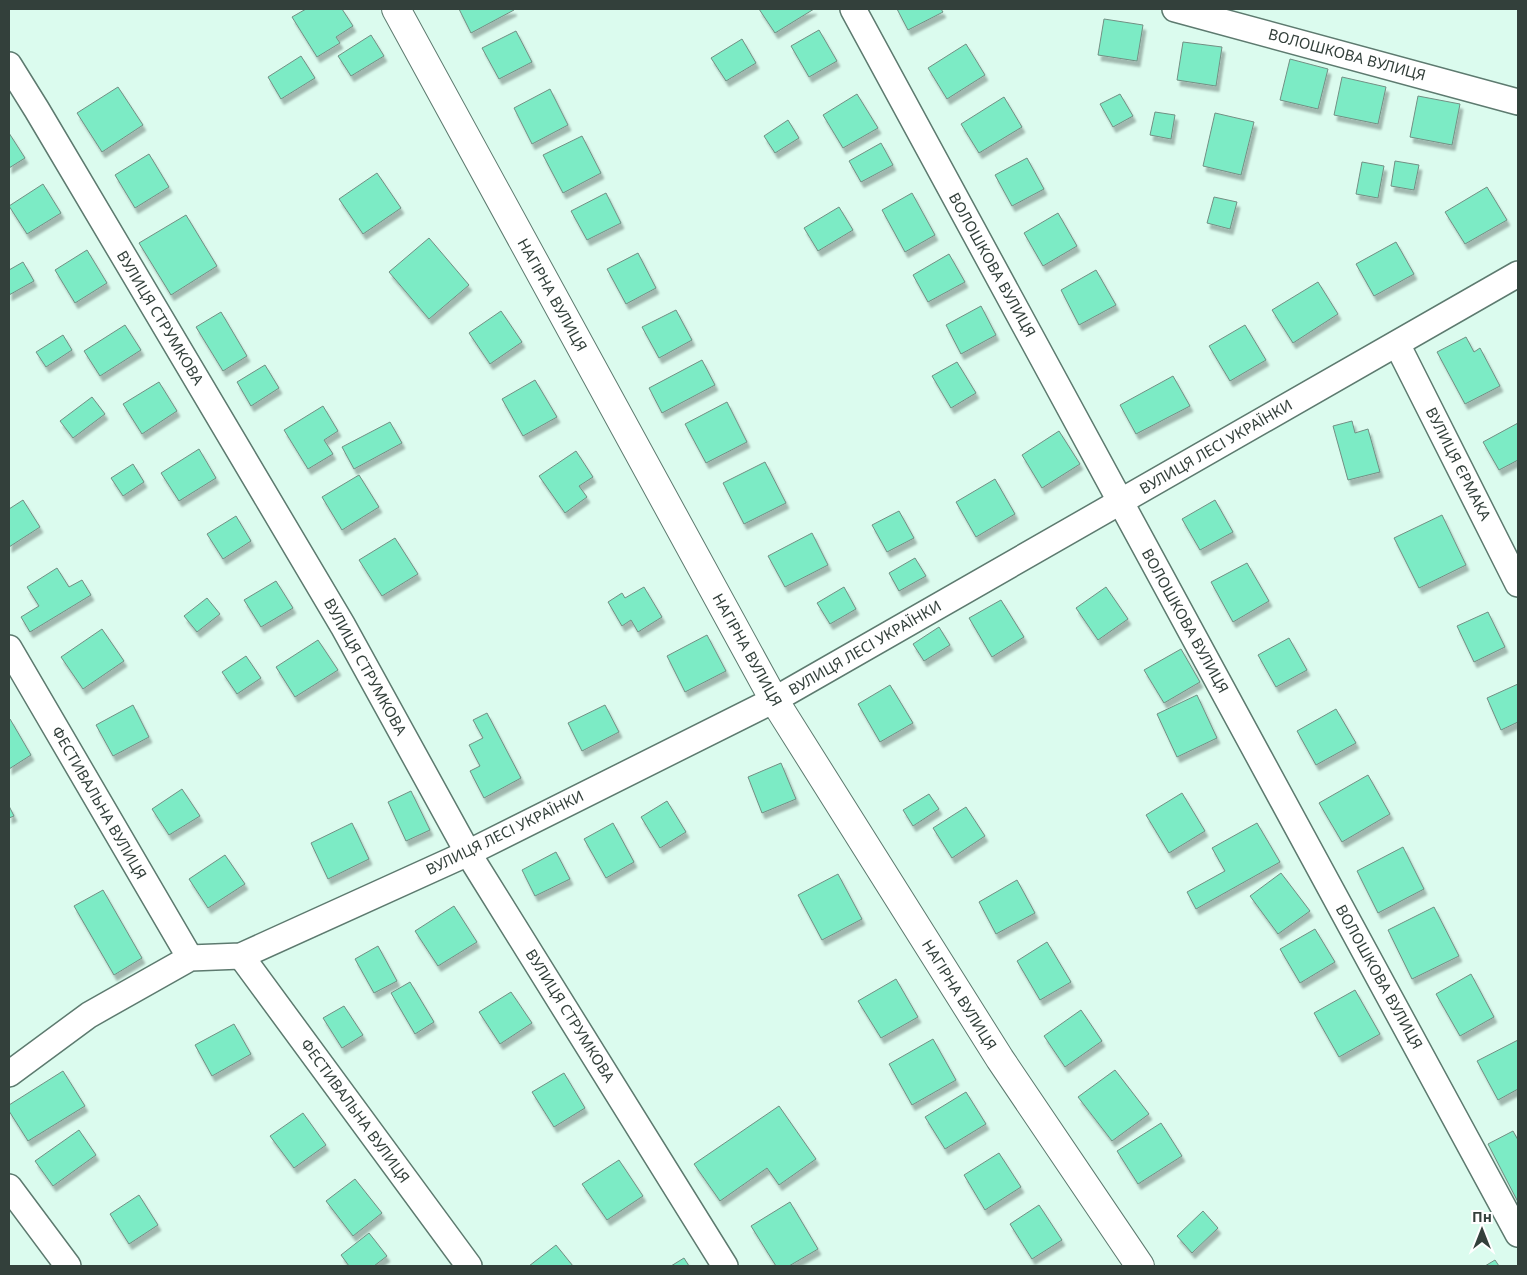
<svg xmlns="http://www.w3.org/2000/svg" width="1527" height="1275" viewBox="0 0 1527 1275" font-family="'Noto Sans',sans-serif">
  <style>
    .building { fill: #7bebc5; stroke: #728f83; filter: url(#shadow) }
    .lines { fill: none; stroke-linecap: round; stroke-linejoin: round }
    .street-casing { stroke: #5d7a6f; stroke-width: 28 }
    .secondary-casing { stroke: #5d7a6f; stroke-width: 30 }
    .street { stroke: #fff; stroke-width: 25 }
    .secondary { stroke: #fff; stroke-width: 28 }
    .labels { text-anchor: middle; stroke-width: 4; stroke-linejoin: round; paint-order: stroke }
    .street-label { font-size: 15px; fill: #33403b; stroke: #fff }
  </style>
  <defs>
    <filter id="shadow"><feDropShadow dx="3" dy="5.5" stdDeviation="1" flood-color="#0004"/></filter>
  </defs>
  <rect width="100%" height="100%" fill="#dbfbee"/>
  <g class="building">
    <polygon points="306,9 342,9 353,26 336,37 340,43 317,57 292,17"/>
    <polygon points="459,9 513,9 514,10 471,33"/>
    <polygon points="759,9 814,9 775,33"/>
    <polygon points="897,9 941,9 943,12 908,30"/>
    <polygon points="1104,19 1143,25 1137,61 1098,55"/>
    <polygon points="819,30 837,61 809,77 791,46"/>
    <polygon points="516,31 532,62 499,79 482,48"/>
    <polygon points="371,35 384,56 351,76 338,56"/>
    <polygon points="742,39 756,63 726,81 711,58"/>
    <polygon points="1183,42 1222,47 1216,86 1177,80"/>
    <polygon points="966,44 985,75 947,99 928,68"/>
    <polygon points="301,56 315,78 281,99 268,77"/>
    <polygon points="1290,59 1328,69 1318,109 1280,100"/>
    <polygon points="1342,77 1386,87 1378,124 1334,115"/>
    <polygon points="118,87 143,125 102,152 77,113"/>
    <polygon points="550,89 568,125 532,144 514,108"/>
    <polygon points="857,94 878,128 843,148 823,115"/>
    <polygon points="1120,94 1133,116 1113,127 1100,104"/>
    <polygon points="1418,96 1460,104 1452,145 1410,137"/>
    <polygon points="1004,97 1022,127 979,153 961,124"/>
    <polygon points="1155,112 1175,115 1171,139 1150,135"/>
    <polygon points="1215,113 1254,122 1241,175 1203,166"/>
    <polygon points="788,120 799,138 775,153 764,136"/>
    <polygon points="9,133 25,158 9,168"/>
    <polygon points="582,136 601,173 563,193 543,155"/>
    <polygon points="881,143 893,165 861,182 849,161"/>
    <polygon points="149,154 169,187 135,208 115,175"/>
    <polygon points="1027,158 1044,189 1012,206 995,175"/>
    <polygon points="1395,161 1419,165 1414,190 1391,186"/>
    <polygon points="1362,162 1384,166 1378,198 1356,194"/>
    <polygon points="377,173 401,208 363,234 339,199"/>
    <polygon points="43,184 61,213 27,234 9,206"/>
    <polygon points="1487,187 1507,220 1465,244 1445,212"/>
    <polygon points="606,193 621,223 587,240 571,211"/>
    <polygon points="912,193 935,235 905,252 882,210"/>
    <polygon points="1214,197 1237,202 1230,229 1207,223"/>
    <polygon points="839,207 853,230 818,251 804,228"/>
    <polygon points="1058,213 1077,246 1043,266 1024,233"/>
    <polygon points="186,215 217,266 171,295 139,243"/>
    <polygon points="429,238 469,285 429,319 389,272"/>
    <polygon points="1396,242 1414,274 1374,296 1356,264"/>
    <polygon points="87,250 107,283 75,303 55,270"/>
    <polygon points="638,253 656,288 626,304 607,269"/>
    <polygon points="949,254 965,282 928,302 913,275"/>
    <polygon points="23,262 34,281 9,295 9,270"/>
    <polygon points="1096,270 1116,305 1079,325 1061,290"/>
    <polygon points="1318,282 1338,314 1293,343 1272,310"/>
    <polygon points="981,306 996,335 961,354 946,325"/>
    <polygon points="676,310 692,340 659,358 642,327"/>
    <polygon points="501,311 522,342 490,364 469,333"/>
    <polygon points="221,312 247,356 223,371 196,327"/>
    <polygon points="125,325 141,350 100,376 84,351"/>
    <polygon points="1245,325 1266,360 1230,381 1209,346"/>
    <polygon points="63,335 72,350 46,367 36,352"/>
    <polygon points="1466,337 1474,352 1480,348 1500,386 1465,404 1437,352"/>
    <polygon points="702,360 715,385 662,413 649,388"/>
    <polygon points="957,362 976,393 951,408 932,376"/>
    <polygon points="265,365 279,388 251,406 237,382"/>
    <polygon points="1173,376 1190,406 1136,434 1120,405"/>
    <polygon points="535,380 557,417 523,436 502,399"/>
    <polygon points="159,382 177,411 142,434 123,404"/>
    <polygon points="92,397 105,414 73,438 60,421"/>
    <polygon points="727,402 747,442 706,463 685,424"/>
    <polygon points="323,406 338,431 324,440 333,454 308,469 284,430"/>
    <polygon points="1352,421 1355,433 1368,429 1380,472 1348,480 1333,426"/>
    <polygon points="390,422 402,443 354,469 342,447"/>
    <polygon points="1518,423 1518,460 1499,470 1483,442"/>
    <polygon points="1059,431 1080,464 1042,488 1022,455"/>
    <polygon points="199,449 216,478 179,501 161,473"/>
    <polygon points="576,451 593,477 579,486 587,497 565,513 539,476"/>
    <polygon points="765,462 786,503 744,524 723,483"/>
    <polygon points="133,464 144,482 123,496 111,478"/>
    <polygon points="359,475 379,507 342,530 322,497"/>
    <polygon points="995,479 1015,514 976,537 956,502"/>
    <polygon points="23,500 40,527 9,547 9,509"/>
    <polygon points="1215,500 1233,532 1200,550 1182,519"/>
    <polygon points="899,511 914,538 887,552 872,525"/>
    <polygon points="1442,515 1466,565 1419,588 1394,538"/>
    <polygon points="236,516 251,541 223,559 207,534"/>
    <polygon points="812,533 828,565 785,587 768,556"/>
    <polygon points="395,538 418,574 382,596 359,560"/>
    <polygon points="915,558 926,576 899,591 889,573"/>
    <polygon points="1247,563 1269,601 1233,622 1211,582"/>
    <polygon points="57,568 69,587 82,580 91,595 30,632 21,617 39,606 27,587"/>
    <polygon points="276,581 293,608 261,627 244,600"/>
    <polygon points="644,587 662,617 638,632 631,620 622,626 608,602 622,593 625,598"/>
    <polygon points="844,587 856,609 830,624 817,603"/>
    <polygon points="1106,587 1128,619 1098,640 1076,608"/>
    <polygon points="207,598 220,614 197,632 184,616"/>
    <polygon points="1001,600 1024,637 992,657 969,618"/>
    <polygon points="1488,612 1505,647 1474,662 1457,626"/>
    <polygon points="939,627 950,645 924,661 913,644"/>
    <polygon points="102,629 124,661 83,689 61,657"/>
    <polygon points="707,635 726,671 685,692 667,656"/>
    <polygon points="1289,638 1307,670 1276,687 1258,655"/>
    <polygon points="318,640 338,670 295,697 276,667"/>
    <polygon points="1181,649 1200,682 1164,703 1144,670"/>
    <polygon points="246,656 261,678 237,694 222,672"/>
    <polygon points="1518,684 1518,722 1501,730 1487,698"/>
    <polygon points="890,685 913,723 880,742 858,704"/>
    <polygon points="1197,695 1217,738 1177,757 1157,714"/>
    <polygon points="133,705 149,737 113,756 96,725"/>
    <polygon points="605,705 619,732 582,751 568,723"/>
    <polygon points="1336,709 1356,743 1316,765 1297,731"/>
    <polygon points="487,713 521,778 484,798 470,771 480,766 469,745 483,738 473,720"/>
    <polygon points="10,719 31,755 9,769 9,720"/>
    <polygon points="781,763 796,799 762,813 748,777"/>
    <polygon points="1368,775 1390,814 1342,842 1319,803"/>
    <polygon points="182,789 200,816 169,835 152,809"/>
    <polygon points="411,791 430,830 406,841 388,802"/>
    <polygon points="1182,793 1205,831 1169,853 1146,815"/>
    <polygon points="929,794 939,809 913,826 903,810"/>
    <polygon points="667,801 686,832 660,848 641,817"/>
    <polygon points="9,806 14,816 9,818"/>
    <polygon points="966,807 985,836 952,858 933,828"/>
    <polygon points="352,823 369,859 328,879 311,843"/>
    <polygon points="613,823 634,862 606,878 584,839"/>
    <polygon points="1257,823 1280,862 1196,909 1187,892 1225,871 1212,848"/>
    <polygon points="1403,847 1424,889 1378,913 1357,871"/>
    <polygon points="556,852 570,879 535,896 522,870"/>
    <polygon points="225,855 245,884 208,908 189,879"/>
    <polygon points="1281,873 1310,911 1278,934 1250,896"/>
    <polygon points="838,874 862,919 822,940 798,895"/>
    <polygon points="1017,880 1035,913 996,934 979,902"/>
    <polygon points="103,890 142,958 114,975 74,906"/>
    <polygon points="454,906 477,942 438,966 415,931"/>
    <polygon points="1434,907 1459,956 1412,979 1388,930"/>
    <polygon points="1315,929 1335,962 1300,983 1280,949"/>
    <polygon points="1047,942 1071,982 1040,1000 1017,961"/>
    <polygon points="378,946 397,981 374,993 355,959"/>
    <polygon points="1471,974 1494,1017 1460,1036 1436,994"/>
    <polygon points="896,979 918,1017 881,1038 858,1001"/>
    <polygon points="410,982 434,1022 415,1034 391,993"/>
    <polygon points="1355,990 1380,1034 1339,1057 1314,1013"/>
    <polygon points="511,992 532,1023 500,1044 479,1012"/>
    <polygon points="344,1006 363,1035 342,1048 323,1018"/>
    <polygon points="1081,1010 1102,1041 1065,1067 1044,1036"/>
    <polygon points="234,1024 251,1054 212,1076 195,1045"/>
    <polygon points="933,1039 956,1080 912,1105 889,1064"/>
    <polygon points="1518,1040 1518,1089 1498,1100 1477,1061"/>
    <polygon points="1115,1070 1149,1114 1112,1141 1078,1097"/>
    <polygon points="63,1071 85,1106 28,1141 9,1111 9,1105"/>
    <polygon points="564,1073 585,1108 554,1127 532,1092"/>
    <polygon points="966,1092 986,1124 945,1149 925,1117"/>
    <polygon points="779,1106 816,1159 779,1185 767,1168 720,1201 694,1164"/>
    <polygon points="303,1113 326,1145 294,1168 270,1136"/>
    <polygon points="1161,1123 1182,1156 1138,1184 1117,1151"/>
    <polygon points="79,1130 96,1155 53,1186 35,1161"/>
    <polygon points="1513,1131 1518,1140 1518,1202 1488,1144"/>
    <polygon points="999,1153 1021,1187 985,1210 964,1175"/>
    <polygon points="619,1160 643,1196 607,1220 582,1184"/>
    <polygon points="355,1179 382,1213 353,1236 326,1201"/>
    <polygon points="139,1195 158,1225 129,1244 110,1214"/>
    <polygon points="790,1202 818,1249 789,1266 776,1266 751,1226"/>
    <polygon points="1039,1205 1062,1240 1032,1259 1010,1224"/>
    <polygon points="1203,1211 1218,1228 1192,1253 1177,1236"/>
    <polygon points="369,1233 387,1256 374,1266 349,1266 341,1255"/>
    <polygon points="556,1245 573,1266 529,1266"/>
    <polygon points="684,1258 689,1266 671,1266"/>
    <polygon points="1495,1260 1499,1266 1485,1266"/>
  </g>
  <g class="lines">
    <g class="street-casing">
      <g id="street">
        <polyline points="853,9 1518,1234"/>
        <polyline points="1175,9 1518,102"/>
        <polyline points="9,65 37,110 343,626 468,853 725,1266"/>
        <polyline points="1397,344 1518,584"/>
        <polyline points="9,648 190,958"/>
        <polyline points="241,956 469,1266"/>
        <polyline points="9,1074 89,1015 190,958 241,956 468,853 774,700 1518,274"/>
        <polyline points="9,1187 68,1266"/>
      </g>
    </g>
    <g class="secondary-casing">
      <polyline id="secondary" points="396,9 774,700 1000,1059 1140,1266"/>
    </g>
    <use href="#street" class="street"/>
    <use href="#secondary" class="secondary"/>
  </g>
  <g class="labels">
    <g class="street-label">
      <text transform="translate(1347 55) rotate(15)" y="5">ВОЛОШКОВА ВУЛИЦЯ</text>
      <text transform="translate(992 265) rotate(61)" y="5">ВОЛОШКОВА ВУЛИЦЯ</text>
      <text transform="translate(552 295) rotate(61)" y="5">НАГІРНА ВУЛИЦЯ</text>
      <text transform="translate(160 318) rotate(59)" y="5">ВУЛИЦЯ СТРУМКОВА</text>
      <text transform="translate(1216 447) rotate(-30)" y="5">ВУЛИЦЯ ЛЕСІ УКРАЇНКИ</text>
      <text transform="translate(1458 464) rotate(63)" y="5">ВУЛИЦЯ ЄРМАКА</text>
      <text transform="translate(1185 621) rotate(61)" y="5">ВОЛОШКОВА ВУЛИЦЯ</text>
      <text transform="translate(865 648) rotate(-30)" y="5">ВУЛИЦЯ ЛЕСІ УКРАЇНКИ</text>
      <text transform="translate(747 650) rotate(61)" y="5">НАГІРНА ВУЛИЦЯ</text>
      <text transform="translate(365 667) rotate(61)" y="5">ВУЛИЦЯ СТРУМКОВА</text>
      <text transform="translate(99 803) rotate(60)" y="5">ФЕСТИВАЛЬНА ВУЛИЦЯ</text>
      <text transform="translate(505 833) rotate(-26)" y="5">ВУЛИЦЯ ЛЕСІ УКРАЇНКИ</text>
      <text transform="translate(1379 977) rotate(61)" y="5">ВОЛОШКОВА ВУЛИЦЯ</text>
      <text transform="translate(959 995) rotate(58)" y="5">НАГІРНА ВУЛИЦЯ</text>
      <text transform="translate(570 1016) rotate(58)" y="5">ВУЛИЦЯ СТРУМКОВА</text>
      <text transform="translate(355 1111) rotate(54)" y="5">ФЕСТИВАЛЬНА ВУЛИЦЯ</text>
    </g>
  </g>
  <rect width="1527" height="1275" fill="none" stroke="#33403b" stroke-width="20"/>
  <g transform="translate(1482 1230)" stroke="#ffffff" stroke-width="4" paint-order="stroke">
  <path d="M0-4L9 19L0 12L-9 19Z" fill="#33403b"/>
  <text y="-8" font-size="14" font-weight="bold" text-anchor="middle" fill="#33403b">Пн</text>
  </g>
</svg>
